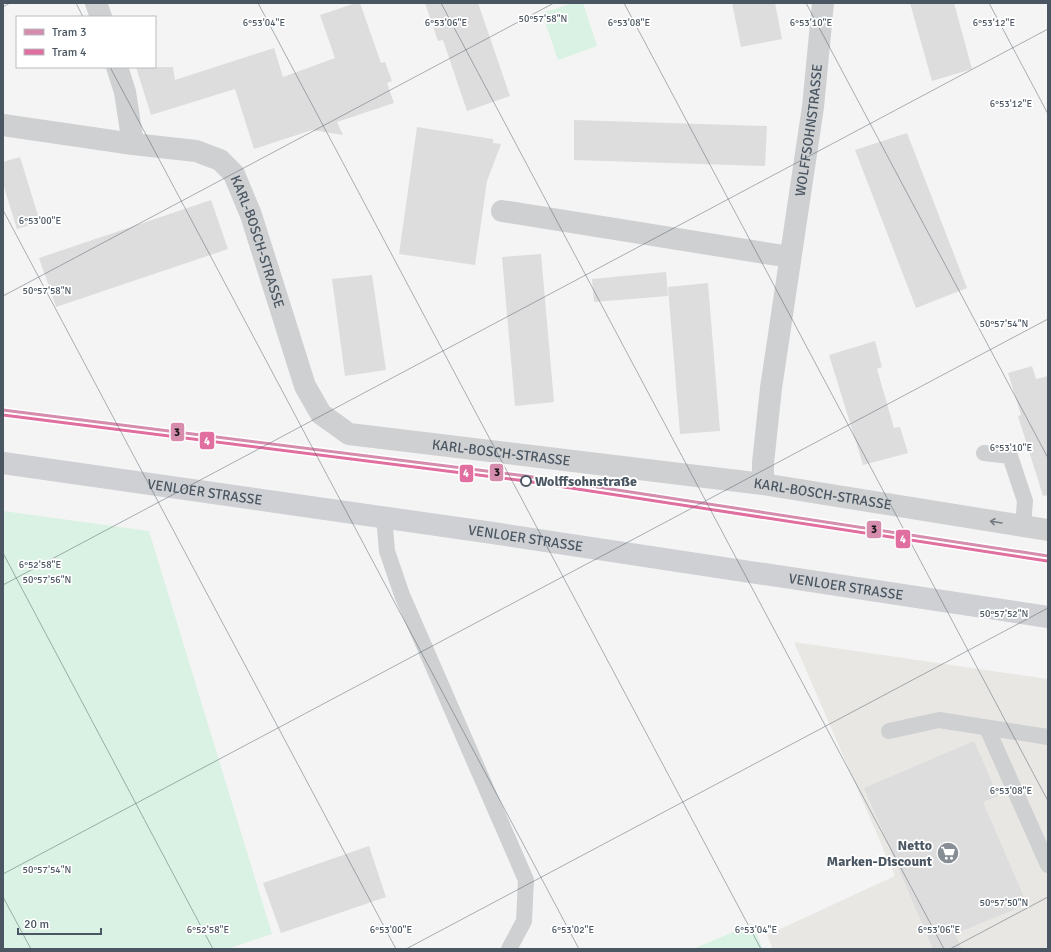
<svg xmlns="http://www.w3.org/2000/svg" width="1051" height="952" viewBox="0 0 1051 952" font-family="Signika,sans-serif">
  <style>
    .commercial { fill: #e8e7e3 }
    .green { fill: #d9f2e3 }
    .building { fill: #ddddde }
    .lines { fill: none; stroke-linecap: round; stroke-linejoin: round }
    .service { stroke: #ced0d2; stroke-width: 16 }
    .minor { stroke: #ced0d2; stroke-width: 22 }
    .secondary { stroke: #ced0d4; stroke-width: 22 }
    .tram-1-casing { stroke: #fff; stroke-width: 6 }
    .tram-2-casing { stroke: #fff; stroke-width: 6 }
    .tram-1 { stroke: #d68dad; stroke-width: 3 }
    .tram-2 { stroke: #e06e9f; stroke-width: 3 }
    .oneway { stroke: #727b83 }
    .ticks { fill: none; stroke: #4a5661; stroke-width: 1; stroke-opacity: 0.45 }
    .stop-dot { fill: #fff; stroke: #4a5661; stroke-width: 2 }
    .labels { text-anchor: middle; stroke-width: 3.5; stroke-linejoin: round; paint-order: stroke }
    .street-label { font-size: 14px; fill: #4a5661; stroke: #fff }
    .stop-label { font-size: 14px; font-weight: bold; fill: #4a5661; stroke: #fff; text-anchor: start }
    .poi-label { font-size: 14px; font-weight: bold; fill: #4a5661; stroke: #fff; text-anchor: end }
    .ticks-label { font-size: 10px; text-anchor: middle; fill: #4a5661; stroke: #fff; stroke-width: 3.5; stroke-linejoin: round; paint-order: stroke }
    .line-badge { stroke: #fff; stroke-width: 1.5 }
    .badge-label { font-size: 11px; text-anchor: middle; font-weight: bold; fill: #fff }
    .pale-badge-label { font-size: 11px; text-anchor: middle; font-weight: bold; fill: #111 }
  </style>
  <rect width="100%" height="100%" fill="#f4f4f4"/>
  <polygon class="commercial" points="794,642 1048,679 1048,949 773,949 767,935 895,876"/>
  <g class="green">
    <polygon points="573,3 583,3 597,46 558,60 542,13"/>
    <polygon points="3,511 149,531 272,934 227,949 3,949"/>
    <polygon points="752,924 763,949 693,949"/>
  </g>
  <g class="building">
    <polygon points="356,3 360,3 381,63 385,62 392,81 387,83 394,103 337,122 343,135 312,130 254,149 235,89 151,115 136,67 173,67 175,80 274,48 283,77 335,58 320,15"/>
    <polygon points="425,3 478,3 510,96 467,111 443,40 438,41"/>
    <polygon points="732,3 775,3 782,39 741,47"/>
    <polygon points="910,3 954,3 972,69 932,81"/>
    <polygon points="574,120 767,126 765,166 574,160"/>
    <polygon points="417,127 493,139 493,143 501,144 487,181 475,265 399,254"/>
    <polygon points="907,133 967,288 916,308 855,150"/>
    <polygon points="20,157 40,222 17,229 3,184 3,162"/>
    <polygon points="211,200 228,249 56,307 39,258"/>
    <polygon points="541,254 554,402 515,406 502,257"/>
    <polygon points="666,272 668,296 594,302 592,279"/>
    <polygon points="372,275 386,370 345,376 332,279"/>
    <polygon points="708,283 720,431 680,434 668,287"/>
    <polygon points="875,341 882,367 877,369 894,428 900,427 908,453 863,465 829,355"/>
    <polygon points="1032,366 1036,379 1048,376 1048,495 1043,496 1018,416 1021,415 1008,373"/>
    <polygon points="974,741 998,796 983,802 1027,904 955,934 962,949 933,949 864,788"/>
    <polygon points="369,846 386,897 281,933 263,883"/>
  </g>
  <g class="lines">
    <g class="service">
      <polyline points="984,453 1010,456 1025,501 1023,526"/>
      <polyline points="384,517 387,551 402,595 526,880 524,921 509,949"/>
      <polyline points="987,728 1048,865"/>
      <polyline points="889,731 939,720 1048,737"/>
    </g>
    <g class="minor">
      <polyline points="96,3 101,17"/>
      <polyline points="117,67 125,92 133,144"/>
      <path id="s1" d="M 3,125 L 133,144 L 196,151 L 220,160 L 234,174 L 251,215 L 305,386 L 321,414 L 349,434 L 763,484 L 1048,530"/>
      <polyline points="502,211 790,257"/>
      <path id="s2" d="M 763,484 L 763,463 L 771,388 L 813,107 L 823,3"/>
    </g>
    <path class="secondary" id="s3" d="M 3,463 L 493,533 L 1048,617"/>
    <g class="tram-1-casing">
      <polyline id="tram-1" points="3,410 526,476 1048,556"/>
    </g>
    <g class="tram-2-casing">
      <polyline id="tram-2" points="3,415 525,481 1047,561"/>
    </g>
    <use href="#tram-1" class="tram-1"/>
    <use href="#tram-2" class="tram-2"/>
  </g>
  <defs><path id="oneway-shaft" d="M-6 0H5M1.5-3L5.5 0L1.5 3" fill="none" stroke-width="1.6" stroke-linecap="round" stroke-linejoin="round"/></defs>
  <use class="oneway" href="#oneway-shaft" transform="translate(996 522) rotate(-171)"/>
  <path class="ticks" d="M 76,3 L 83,17M 258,3 L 761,949M 441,3 L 944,949M 624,3 L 1048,801M 806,3 L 1048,458M 989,3 L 1048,114M 3,7 L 10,3M 110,67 L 579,949M 3,210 L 396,949M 3,296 L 554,3M 3,553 L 213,949M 3,585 L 1048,29M 3,874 L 1048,319M 3,897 L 31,949M 406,949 L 1048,608M 950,949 L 1048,897"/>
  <defs>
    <g id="supermarket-disc" transform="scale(1.15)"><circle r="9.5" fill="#868d94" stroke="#fff"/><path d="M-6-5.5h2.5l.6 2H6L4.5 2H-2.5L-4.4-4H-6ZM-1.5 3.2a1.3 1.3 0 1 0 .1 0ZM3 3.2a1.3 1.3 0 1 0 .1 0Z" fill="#fff"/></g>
  </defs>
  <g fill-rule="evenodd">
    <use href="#supermarket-disc" x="948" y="853"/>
  </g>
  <circle class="stop-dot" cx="526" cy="481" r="5"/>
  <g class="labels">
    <g class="street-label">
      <text dy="5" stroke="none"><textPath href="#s2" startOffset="357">WOLFFSOHNSTRASSE</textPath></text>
      <text dy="5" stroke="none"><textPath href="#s1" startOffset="312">KARL-BOSCH-STRASSE</textPath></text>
      <text dy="5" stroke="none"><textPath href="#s1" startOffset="684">KARL-BOSCH-STRASSE</textPath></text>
      <text dy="5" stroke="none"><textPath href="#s3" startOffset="204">VENLOER STRASSE</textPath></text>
      <text dy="5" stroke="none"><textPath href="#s1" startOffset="1008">KARL-BOSCH-STRASSE</textPath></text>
      <text dy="5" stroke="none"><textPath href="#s3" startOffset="528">VENLOER STRASSE</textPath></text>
      <text dy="5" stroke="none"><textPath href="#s3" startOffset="852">VENLOER STRASSE</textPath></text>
    </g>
    <g class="stop-label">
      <text x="535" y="486">Wolffsohnstraße</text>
    </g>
    <g class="poi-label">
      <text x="932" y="850">Netto<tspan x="932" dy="16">Marken-Discount</tspan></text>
    </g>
  </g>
  <g class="ticks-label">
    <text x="543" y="22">50°57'58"N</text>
    <text x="264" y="26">6°53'04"E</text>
    <text x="446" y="26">6°53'06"E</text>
    <text x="629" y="26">6°53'08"E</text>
    <text x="811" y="26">6°53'10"E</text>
    <text x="994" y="26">6°53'12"E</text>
    <text x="1011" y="107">6°53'12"E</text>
    <text x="40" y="224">6°53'00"E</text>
    <text x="47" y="294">50°57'58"N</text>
    <text x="1004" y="327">50°57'54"N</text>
    <text x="1011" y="451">6°53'10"E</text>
    <text x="40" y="568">6°52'58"E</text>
    <text x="47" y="583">50°57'56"N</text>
    <text x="1004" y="617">50°57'52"N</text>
    <text x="1011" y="794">6°53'08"E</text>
    <text x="47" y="873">50°57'54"N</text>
    <text x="1004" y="906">50°57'50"N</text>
    <text x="208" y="933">6°52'58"E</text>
    <text x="391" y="933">6°53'00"E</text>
    <text x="573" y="933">6°53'02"E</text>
    <text x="756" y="933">6°53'04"E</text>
    <text x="939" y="933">6°53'06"E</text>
  </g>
  <g class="line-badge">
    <rect x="170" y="422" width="15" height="20" rx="4" fill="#d68dad"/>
    <rect x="199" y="431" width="16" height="19" rx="4" fill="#e06e9f"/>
    <rect x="489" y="463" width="15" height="19" rx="4" fill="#d68dad"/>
    <rect x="459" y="464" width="15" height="19" rx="4" fill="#e06e9f"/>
    <rect x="866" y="520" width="16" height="19" rx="4" fill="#d68dad"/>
    <rect x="895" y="529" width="16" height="20" rx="4" fill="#e06e9f"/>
  </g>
  <g class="badge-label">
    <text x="207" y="445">4</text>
    <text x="466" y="477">4</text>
    <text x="903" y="543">4</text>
  </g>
  <g class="pale-badge-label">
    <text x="177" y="436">3</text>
    <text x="497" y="476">3</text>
    <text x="874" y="533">3</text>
  </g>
  <rect width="1051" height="952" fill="none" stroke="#4a5661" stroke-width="8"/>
  <rect x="16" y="16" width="140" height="52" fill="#ffffff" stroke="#b7bbc0"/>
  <rect x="24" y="29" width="20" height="6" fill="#d68dad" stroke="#b7bbc0"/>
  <text x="52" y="36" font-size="12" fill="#4a5661">Tram 3</text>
  <rect x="24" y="49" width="20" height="6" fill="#e06e9f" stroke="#b7bbc0"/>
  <text x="52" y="56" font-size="12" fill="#4a5661">Tram 4</text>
  <path d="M18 928v6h83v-6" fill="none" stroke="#4a5661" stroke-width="2"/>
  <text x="24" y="928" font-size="12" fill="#4a5661" stroke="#ffffff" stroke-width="3" paint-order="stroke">20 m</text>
</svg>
